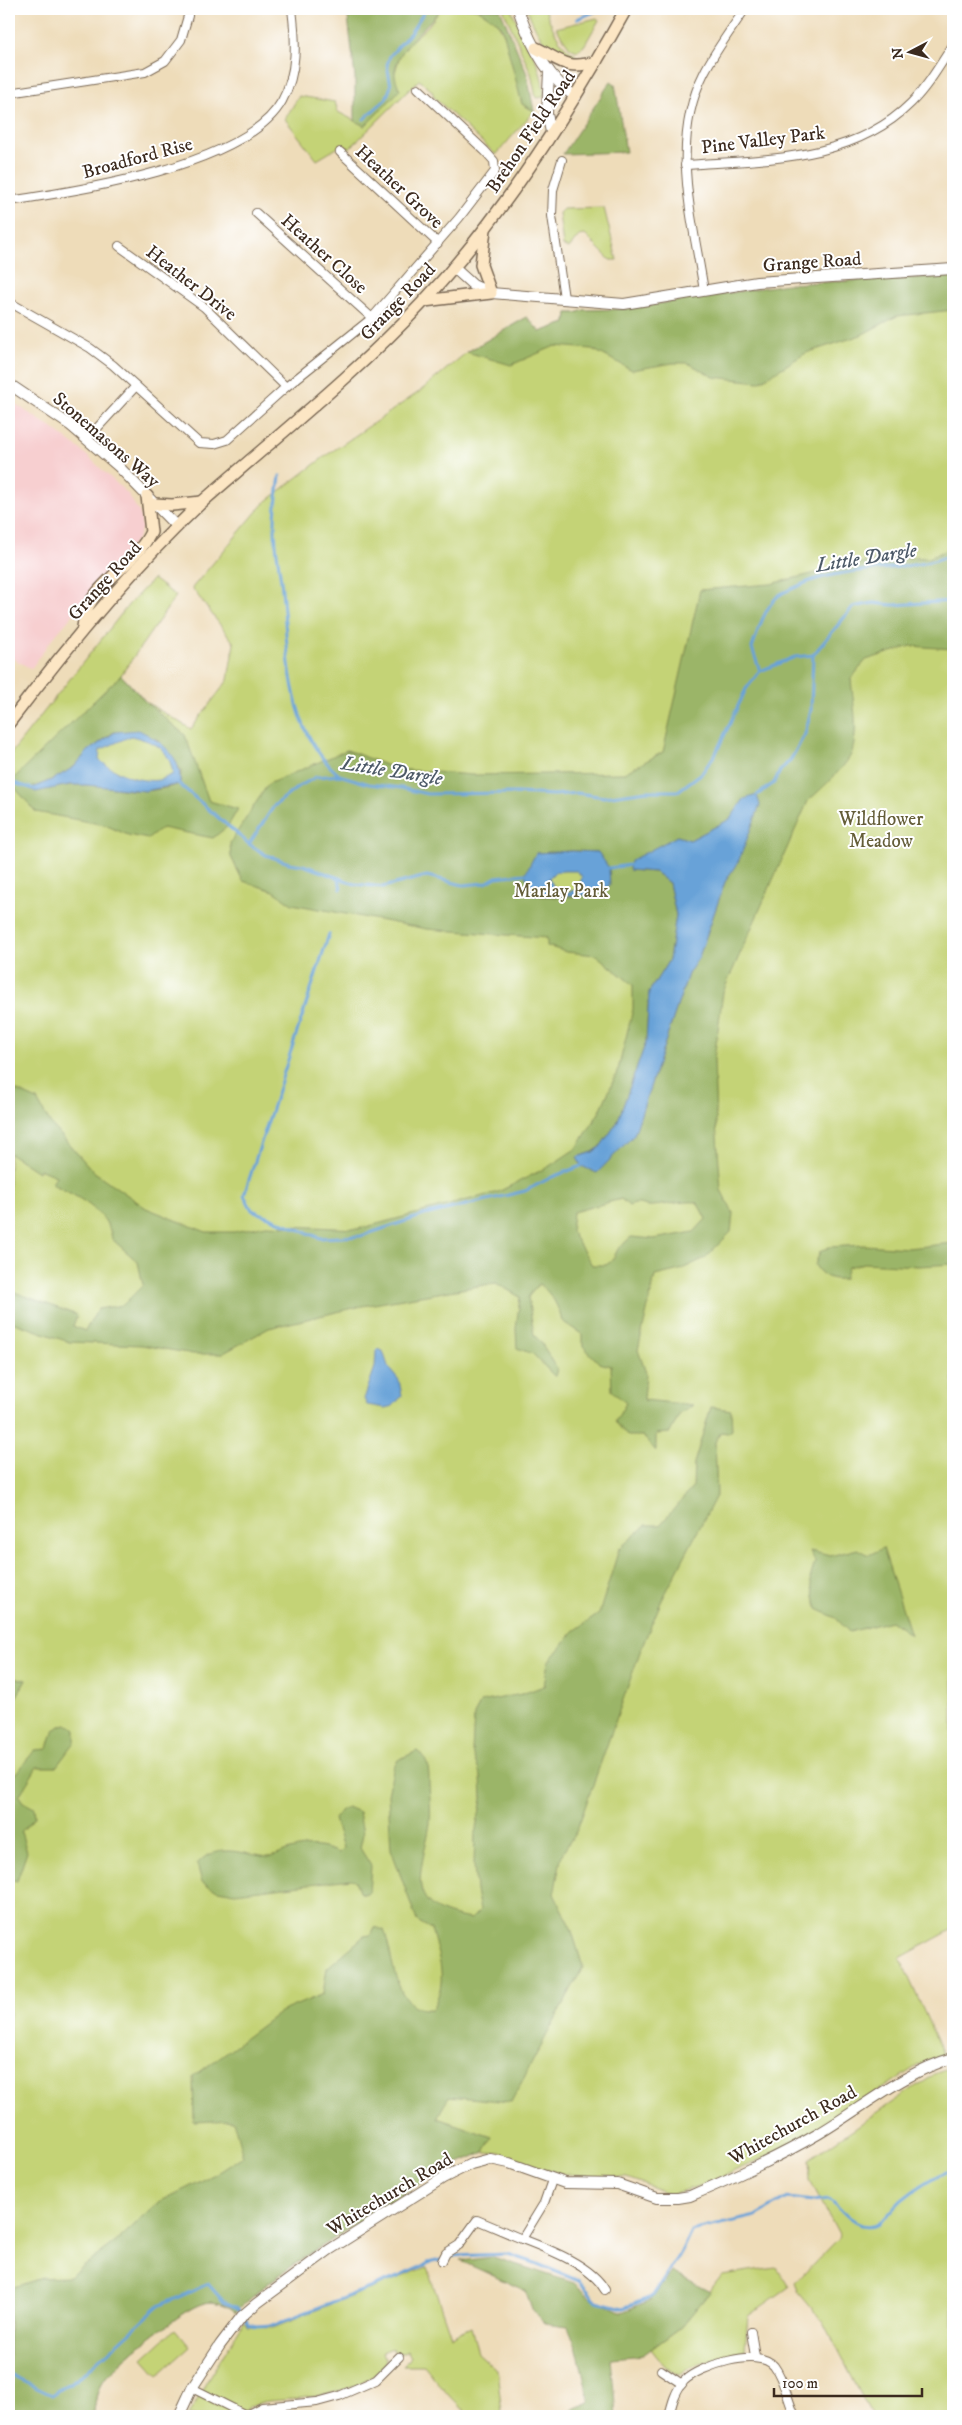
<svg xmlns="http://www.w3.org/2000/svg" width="962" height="2425" viewBox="0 0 962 2425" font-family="'IM FELL DW Pica',serif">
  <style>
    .built { fill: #f7cfd0 }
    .green { fill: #c4d376; stroke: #807e4a }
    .forest { fill: #9bb567; stroke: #6b7042; fill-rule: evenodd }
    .water { fill: #67a2d8; stroke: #51667b; fill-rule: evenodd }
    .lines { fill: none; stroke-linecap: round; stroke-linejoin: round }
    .stream { stroke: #67a2d8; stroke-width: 3 }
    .minor-casing { stroke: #7a6854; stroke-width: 10 }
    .tertiary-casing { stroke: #7a6854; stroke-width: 12 }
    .secondary-casing { stroke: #7a6854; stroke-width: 14 }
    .minor { stroke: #fff; stroke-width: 8 }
    .tertiary { stroke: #fff; stroke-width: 10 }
    .secondary { stroke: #fce6c4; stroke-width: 11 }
    .labels { text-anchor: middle; stroke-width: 4; stroke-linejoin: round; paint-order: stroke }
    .street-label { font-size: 19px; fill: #3b2a1e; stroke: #fff }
    .park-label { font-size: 19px; fill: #645d38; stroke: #fff }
    .water-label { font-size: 20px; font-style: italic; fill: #4d5a68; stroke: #fff }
  </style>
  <rect width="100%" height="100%" fill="#fff"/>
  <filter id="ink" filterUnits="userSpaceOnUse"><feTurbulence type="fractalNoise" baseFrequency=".02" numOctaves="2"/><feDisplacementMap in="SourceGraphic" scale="10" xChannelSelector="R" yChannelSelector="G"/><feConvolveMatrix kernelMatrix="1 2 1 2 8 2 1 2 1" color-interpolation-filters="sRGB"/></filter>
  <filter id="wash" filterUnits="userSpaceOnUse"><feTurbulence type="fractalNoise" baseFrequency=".0096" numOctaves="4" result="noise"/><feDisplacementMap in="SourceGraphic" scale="20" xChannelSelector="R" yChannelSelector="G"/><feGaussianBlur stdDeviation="1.12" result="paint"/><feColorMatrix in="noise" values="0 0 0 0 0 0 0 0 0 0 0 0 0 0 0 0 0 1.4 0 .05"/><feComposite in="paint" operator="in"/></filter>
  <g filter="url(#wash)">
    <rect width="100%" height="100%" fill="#eedcb9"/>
    <polygon class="built" points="9,400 52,428 81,450 128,494 140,514 142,527 138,538 49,643 31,669 9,656"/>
    <g class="green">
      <path d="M 441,9 C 452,9 465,7 475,9 C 511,15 515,76 522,104 L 534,111 L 496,155 L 434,97 L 432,91 L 419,80 L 350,148 L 342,145 L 317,160 L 285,119 L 299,96 L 335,102 L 338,112 L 365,126 L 395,72 L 402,49 L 428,26 Z"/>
      <path d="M 503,9 L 511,9 C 523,36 544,66 544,97 L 536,98 L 531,73 Z"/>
      <path d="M 527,9 L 545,9 C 551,24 559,47 575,54 L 574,61 C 549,60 535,29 527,9 Z"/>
      <polygon points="597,18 599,20 584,46 577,51 570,48 556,28"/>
      <polygon points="604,208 617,260 610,260 585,235 579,236 569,248 563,246 559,213 563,209"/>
      <path d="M 953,276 L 953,1929 L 900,1958 L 943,2054 L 917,2066 L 831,2123 L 778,2152 L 700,2186 L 671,2194 L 627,2178 L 565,2174 L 534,2168 L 500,2153 L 484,2152 L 438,2172 L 315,2250 L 268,2283 L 235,2312 C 231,2306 218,2302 211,2302 C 190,2301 114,2365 101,2383 C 96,2391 95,2407 93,2416 L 9,2416 L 9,1710 L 26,1680 L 9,1676 L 9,756 L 130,603 L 153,579 L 176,596 L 121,675 L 146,702 L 191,729 L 228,680 L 234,643 L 192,588 L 263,504 L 324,457 L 419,392 L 467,352 L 527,317 L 540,332 L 566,323 L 567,313 L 576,313 L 584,310 L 625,309 Z"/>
      <polygon points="953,2066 953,2416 872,2416 824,2323 799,2293 795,2283 840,2237 810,2180 809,2159 928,2078"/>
      <path d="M 427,2267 L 451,2336 L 471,2327 L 478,2353 L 497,2370 L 502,2413 C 491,2414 480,2417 470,2413 C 455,2407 435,2378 424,2365 L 403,2365 L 411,2357 L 407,2350 L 402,2353 L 394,2352 L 392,2348 L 383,2352 L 386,2360 C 371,2392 314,2397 282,2400 C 271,2401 258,2401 249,2407 C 246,2409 244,2413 242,2416 L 189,2416 L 207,2381 L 244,2322 L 248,2326 L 273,2327 Z"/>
      <path d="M 776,2267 L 789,2287 L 748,2316 L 745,2349 L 739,2353 L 689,2367 L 679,2374 C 666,2370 659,2359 651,2349 L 681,2327 L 722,2275 Z"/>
      <polygon points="175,2329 190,2347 158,2375 143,2358"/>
    </g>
    <g class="forest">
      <path d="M 347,9 L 441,9 C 426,28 398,47 395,71 C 394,77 398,85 400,90 L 365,126 L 355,121 L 355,77 Z"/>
      <polygon points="477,9 500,9 527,74 534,111 522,104 503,30 496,21"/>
      <polygon points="611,81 615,84 626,152 563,154"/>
      <polygon points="953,276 953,310 897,316 861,335 806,353 759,382 714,377 688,363 673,363 632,370 592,349 555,346 511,365 467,352 527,317 540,332 566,323 567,313 576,313 584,310 625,309 787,284"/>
      <path d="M 953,547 L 953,649 L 911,646 L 866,660 L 851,679 C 853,702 859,729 852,752 C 848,765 819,791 808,801 L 723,992 L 714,1059 L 716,1123 L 721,1190 L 733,1213 L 731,1232 L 705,1258 L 680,1270 L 655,1276 L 638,1350 L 646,1373 L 644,1400 L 693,1405 L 679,1415 L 670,1433 L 656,1434 L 656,1451 L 643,1436 L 628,1436 L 615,1422 L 626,1403 L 612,1391 L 611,1366 L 599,1363 L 583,1346 L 583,1335 L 562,1321 C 558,1305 552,1294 539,1284 L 528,1297 L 534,1335 L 540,1341 L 557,1368 L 555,1377 L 533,1354 L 517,1348 L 516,1329 L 520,1297 L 496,1283 L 362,1306 L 269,1328 L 222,1354 L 193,1354 L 142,1345 L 69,1342 L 9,1321 L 9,1290 L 77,1315 L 73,1326 L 85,1331 L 98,1309 L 123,1305 L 143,1285 L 138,1262 L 112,1239 C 109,1211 76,1196 52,1184 L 56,1176 L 39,1169 L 38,1172 L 9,1153 L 9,1087 L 37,1100 L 50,1123 L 93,1171 L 146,1208 L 206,1232 L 234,1232 L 266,1225 L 358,1229 L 498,1192 L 548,1167 L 577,1148 L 600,1111 L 618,1070 L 633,1009 L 633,985 L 596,955 L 566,952 L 547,946 L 547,938 L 427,929 L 292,904 L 274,891 L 243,881 L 231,857 L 230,843 L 268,784 L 347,750 L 396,769 L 472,775 L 624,773 L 663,752 L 700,590 L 771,584 L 848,565 L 897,557 L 929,558 ZM 744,799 L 739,860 L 725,882 L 699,957 L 688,974 L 634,1135 L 581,1166 L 578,1157 L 593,1152 L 600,1147 L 617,1123 L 646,1042 L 649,992 L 669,960 L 676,915 L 669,883 L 655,872 L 630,870 L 677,836 L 690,840 L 731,819 ZM 572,851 L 598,852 L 595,895 L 557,897 L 532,895 L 536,853 ZM 621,1199 L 629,1206 C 640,1201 642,1207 652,1206 C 668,1205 681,1201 697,1202 L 706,1219 L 694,1232 L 654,1239 L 631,1237 L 618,1249 L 612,1261 L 606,1265 L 592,1265 L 571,1231 L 573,1212 Z"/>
      <path d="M 121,675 L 146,702 L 185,735 L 209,801 L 238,809 L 228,826 L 213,838 L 162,828 L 148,839 L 128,835 L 105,825 L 36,812 L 10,782 ZM 114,732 L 157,739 L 181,770 L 180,784 C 140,797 124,787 85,785 C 69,784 52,788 36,791 L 31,788 L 54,779 L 74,767 L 88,751 Z"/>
      <path d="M 953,1243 L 953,1264 L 918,1266 L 864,1263 L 848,1267 L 844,1279 C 831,1280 822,1277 815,1265 L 820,1252 L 829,1247 L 864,1245 L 908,1248 Z"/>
      <path d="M 711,1407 L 731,1410 L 732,1430 L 728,1433 L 721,1432 L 715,1442 L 717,1494 L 661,1602 L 641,1649 L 577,1830 L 562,1854 L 554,1894 L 571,1928 L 583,1967 L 511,2102 L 449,2096 L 437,2118 L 492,2137 L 484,2152 L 438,2172 L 315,2250 L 268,2283 L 235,2312 C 231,2306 218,2302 211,2302 C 190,2301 114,2365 101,2383 C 96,2391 95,2407 93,2416 L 9,2416 L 9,2285 L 17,2286 L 42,2278 L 69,2277 L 117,2241 L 159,2202 L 217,2173 L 243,2156 L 233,2120 L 194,2122 L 193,2077 L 280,2012 L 323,1994 L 327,1968 L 364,1936 L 371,1935 L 375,1927 L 384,1930 C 394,1955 393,2014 432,2009 C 449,1980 439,1959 431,1929 L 417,1921 L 391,1849 L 388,1794 L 394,1766 L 398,1760 L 417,1751 C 429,1760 429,1770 429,1785 C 430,1797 431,1810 430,1823 C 422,1874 400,1908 471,1919 L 480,1910 L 476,1891 L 474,1865 L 475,1834 L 482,1799 L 481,1777 L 472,1752 L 474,1715 L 481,1702 L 522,1694 L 544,1686 L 548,1662 L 574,1631 L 599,1614 L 619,1549 L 646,1525 L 660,1525 L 693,1487 L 694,1463 Z"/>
      <polygon points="883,1548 911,1635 891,1621 849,1632 836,1618 817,1609 810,1579 815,1562 810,1551 830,1556 858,1549 869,1555"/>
      <polygon points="9,1676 26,1680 9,1710"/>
      <path d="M 67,1724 L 75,1730 L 75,1742 L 56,1767 L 37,1767 L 19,1796 L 23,1802 L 34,1808 L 35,1817 L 21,1832 L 27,1852 L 17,1881 L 9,1879 L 9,1776 L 16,1773 L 35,1750 L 48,1749 C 51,1737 53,1726 67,1724 Z"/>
      <path d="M 347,1807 L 359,1812 L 363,1834 L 360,1848 L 371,1866 L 369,1892 L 364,1894 L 359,1892 L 355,1880 L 351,1879 L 235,1893 L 214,1889 L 202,1882 L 197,1864 C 217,1841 245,1855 269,1857 C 274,1857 279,1854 284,1852 C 306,1845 317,1844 339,1853 L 343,1848 L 334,1819 L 341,1810 Z"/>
      <polygon points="493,2257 574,2283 590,2297 622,2312 651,2300 672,2272 710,2292 681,2327 643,2355 611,2358 616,2416 565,2416 575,2408 590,2402 577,2349 568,2326 544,2323 532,2310 526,2291 461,2261"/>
    </g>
    <g class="water">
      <path d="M 139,730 C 162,742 182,756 180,784 L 145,791 L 87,785 L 69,785 L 36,792 L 30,789 L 54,779 L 74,767 L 88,751 L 115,732 ZM 131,736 C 154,742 169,747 173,774 C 169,776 163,779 159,780 C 138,783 115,772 99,760 L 100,750 Z"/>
      <polygon points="757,795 760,805 739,860 725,882 699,957 688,974 634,1135 597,1173 581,1166 577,1157 593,1152 600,1147 617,1123 646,1042 649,992 669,960 676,915 669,883 655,872 629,870 630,861 677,836 690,840 730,819 744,799"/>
      <path d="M 572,851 L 598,852 L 609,868 L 610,885 L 595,895 L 532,895 L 525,874 L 536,853 ZM 564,871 L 577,871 L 582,877 L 578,889 L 567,892 L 555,889 L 549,878 L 555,872 Z"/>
      <polygon points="378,1349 383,1351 388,1366 399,1380 402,1396 393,1406 385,1408 367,1405 364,1399 375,1367 376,1351"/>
    </g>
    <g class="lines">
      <g class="stream">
        <polyline points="577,19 601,9"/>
        <polyline points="364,119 386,99 391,86 387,65 390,56 411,32 426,9"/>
        <path d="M 280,476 C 278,491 275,507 275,522 C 274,545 280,567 282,590 C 289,653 286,729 338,774"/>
        <path d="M 760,671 L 752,648 C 758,631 764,609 777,597 C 781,593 789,590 794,588 C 844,562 904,576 953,554"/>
        <polyline points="10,782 34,789"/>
        <polyline points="178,783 249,844 274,806 298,787 316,777 339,775 369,784 401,788 427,794 516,793 554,795 577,793 604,797 647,791 678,791 702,773 716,753 746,689 760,671 795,657 813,655 853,607 873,603 893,605 953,601"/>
        <polyline points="757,795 774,783 780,771 791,759 805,734 811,710 813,655"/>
        <polyline points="249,844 266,855 289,863 303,865 355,884 383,887 427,876 463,885 486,883 496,877 525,874"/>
        <polyline points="609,868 630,865"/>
        <polyline points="339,878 341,889"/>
        <polyline points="329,934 244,1195 252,1210 320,1238 361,1236 424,1215 525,1191 552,1177 581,1166"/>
        <path d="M 444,2259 L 453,2256 L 508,2254 L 535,2263 L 579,2281 L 597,2301 L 623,2308 L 652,2297 L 679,2256 L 691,2231 L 756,2216 L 787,2198 L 813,2201 L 829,2199 C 840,2207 848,2221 862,2225 C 883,2230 890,2209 903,2199 C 916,2188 936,2175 953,2170"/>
        <polyline points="428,2263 441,2260"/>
        <polyline points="246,2320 248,2324 256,2326 273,2325 398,2277 427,2264"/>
        <polyline points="9,2375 52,2395 86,2372 159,2306 208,2284 224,2302 238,2308 242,2313"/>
      </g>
    </g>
  </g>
  <g filter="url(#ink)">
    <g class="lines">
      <g class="minor-casing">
        <g id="minor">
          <polyline points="566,9 567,10"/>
          <polyline points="9,93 145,72 165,61 181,40 188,16 188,9"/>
          <polyline points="340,152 438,243"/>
          <polyline points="562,160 553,190 552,216 564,298"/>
          <path d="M 685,165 C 762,159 852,162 911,103 C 928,86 940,65 953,45"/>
          <path d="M 9,201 C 77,191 246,166 282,101 C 298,72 296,41 292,9"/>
          <polyline points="256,213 372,318"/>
          <polyline points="119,246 204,307 286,387"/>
          <path d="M 704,291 C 693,219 669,142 704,73 C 715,51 731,30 745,9"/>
          <polyline points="9,302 90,348 113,365 199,443 214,444 227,440 286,387 372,318 459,218 495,171 494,161 485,151 418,88"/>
          <polyline points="87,439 136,386"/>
          <path d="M 552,2180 L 544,2203 L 522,2239 C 548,2249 591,2265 605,2290"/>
          <polyline points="442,2261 446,2253 459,2245 477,2220 522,2239"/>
          <polyline points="751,2332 755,2356"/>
          <polyline points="661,2370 682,2384"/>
          <polyline points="192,2388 246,2415 262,2407 317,2402 339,2396 376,2380 399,2357"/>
          <path d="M 669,2416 C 672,2404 675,2391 684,2381 C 699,2366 758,2347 774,2366 C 784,2379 788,2401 795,2416"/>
        </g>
      </g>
      <g class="tertiary-casing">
        <g id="tertiary">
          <path d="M 518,9 C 529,41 547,78 576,97"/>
          <polyline points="549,71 547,114 551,132"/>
          <polyline points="453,267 473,285 491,293 624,304 757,282 953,269"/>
          <polyline points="9,384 70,425 119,467 177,527"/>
          <path d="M 179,2416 L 192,2388 L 220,2345 L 242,2316 L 256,2304 L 329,2250 L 443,2178 L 471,2164 L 490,2159 L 509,2163 L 565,2183 L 617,2184 L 657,2198 L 678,2198 L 690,2196 C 734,2177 777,2158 818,2134 C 862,2108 904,2072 953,2058"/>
        </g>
      </g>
      <g class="secondary-casing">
        <g id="secondary">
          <path d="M 536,48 C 562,61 566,70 596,62"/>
          <polyline points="424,301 491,293 481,265 485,229"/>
          <polyline points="155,504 172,505 202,502"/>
          <path d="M 83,627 C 84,622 84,616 86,611 C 99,580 136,563 151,532 L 147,496"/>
          <path d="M 9,723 C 68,645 131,569 202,502 C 277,436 356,374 424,301 C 503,216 570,110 626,9"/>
        </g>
      </g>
      <use href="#minor" class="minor"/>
      <use href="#tertiary" class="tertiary"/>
      <use href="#secondary" class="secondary"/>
    </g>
  </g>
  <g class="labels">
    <g class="street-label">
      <text transform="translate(530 131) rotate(-56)" y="7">Brehon Field Road</text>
      <text transform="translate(763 139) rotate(-7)" y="7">Pine Valley Park</text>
      <text transform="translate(137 157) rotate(-15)" y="7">Broadford Rise</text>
      <text transform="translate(400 186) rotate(43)" y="7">Heather Grove</text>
      <text transform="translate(325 253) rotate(42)" y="7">Heather Close</text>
      <text transform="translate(812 261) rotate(-4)" y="7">Grange Road</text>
      <text transform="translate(192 282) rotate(38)" y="7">Heather Drive</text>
      <text transform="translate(397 301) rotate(-46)" y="7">Grange Road</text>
      <text transform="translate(107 439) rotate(41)" y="7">Stonemasons Way</text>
      <text transform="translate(104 580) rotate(-48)" y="7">Grange Road</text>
      <text transform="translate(792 2124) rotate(-29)" y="7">Whitechurch Road</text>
      <text transform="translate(389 2193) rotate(-31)" y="7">Whitechurch Road</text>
    </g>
    <g class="park-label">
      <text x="881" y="825">Wildflower<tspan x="881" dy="22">Meadow</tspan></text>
      <text x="561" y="897">Marlay Park</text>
    </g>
    <g class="water-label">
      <text transform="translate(866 557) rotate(-9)" y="7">Little Dargle</text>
      <text transform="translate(392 770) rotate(9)" y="7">Little Dargle</text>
    </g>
  </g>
  <rect width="962" height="2425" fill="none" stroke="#fff" stroke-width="30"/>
  <g transform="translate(910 52) rotate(264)" stroke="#ffffff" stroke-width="4" paint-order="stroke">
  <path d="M0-4L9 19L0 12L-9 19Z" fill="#3b2a1e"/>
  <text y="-8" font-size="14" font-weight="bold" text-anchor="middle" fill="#3b2a1e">N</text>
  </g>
  <path d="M774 2388v8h148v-8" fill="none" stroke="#3b2a1e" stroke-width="2.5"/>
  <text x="782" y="2388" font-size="15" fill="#3b2a1e" stroke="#ffffff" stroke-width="4" paint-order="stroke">100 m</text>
</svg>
